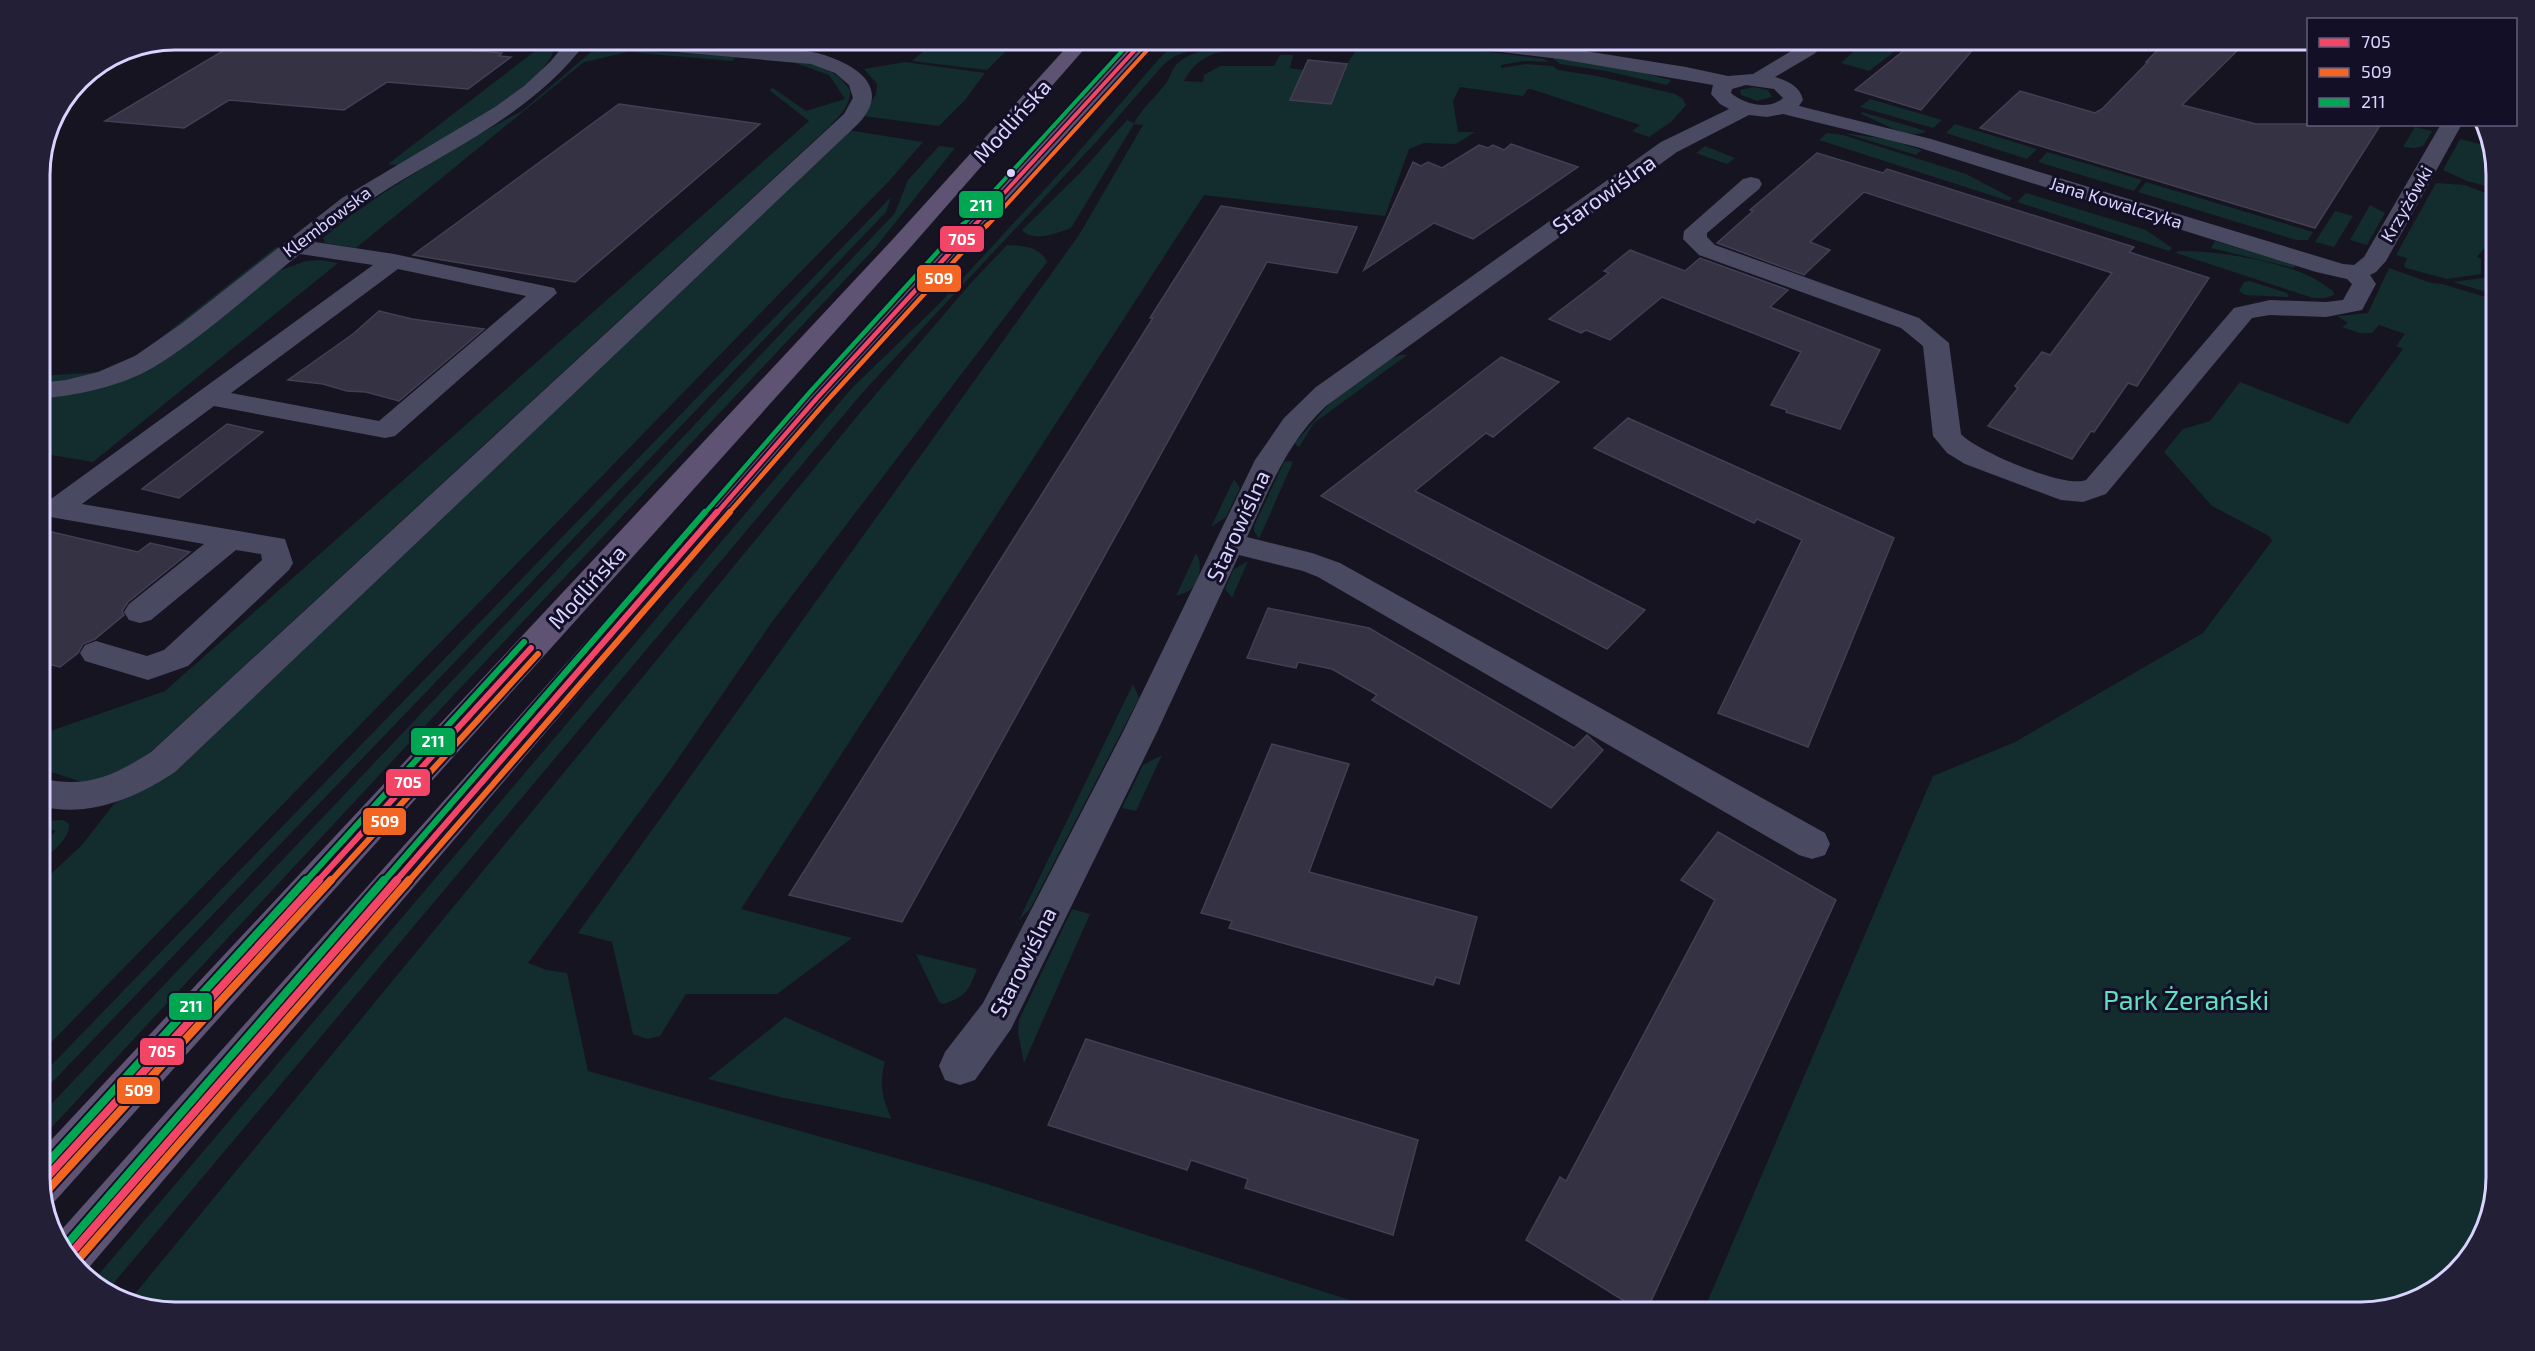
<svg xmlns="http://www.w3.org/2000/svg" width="2535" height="1351" viewBox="0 0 2535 1351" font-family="'Exo 2',sans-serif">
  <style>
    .green { fill: #132c2d }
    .building { fill: #343243; stroke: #433f54; stroke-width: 1.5 }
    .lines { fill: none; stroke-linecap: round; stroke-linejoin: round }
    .minor { fill: #4a4962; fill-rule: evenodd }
    .major { fill: #5e5373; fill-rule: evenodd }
    .bus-1-far3-casing { stroke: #130f26; stroke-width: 7 }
    .bus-1-far2-casing { stroke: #130f26; stroke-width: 8 }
    .bus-1-far1-casing { stroke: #130f26; stroke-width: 10 }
    .bus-1-casing { stroke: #130f26; stroke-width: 12 }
    .bus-2-far3-casing { stroke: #130f26; stroke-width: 7 }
    .bus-2-far2-casing { stroke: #130f26; stroke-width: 8 }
    .bus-2-far1-casing { stroke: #130f26; stroke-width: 10 }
    .bus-2-casing { stroke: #130f26; stroke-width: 12 }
    .bus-3-far3-casing { stroke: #130f26; stroke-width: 7 }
    .bus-3-far2-casing { stroke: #130f26; stroke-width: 8 }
    .bus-3-far1-casing { stroke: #130f26; stroke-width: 10 }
    .bus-3-casing { stroke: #130f26; stroke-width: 12 }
    .bus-1-far3 { stroke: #f34667; stroke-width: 4 }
    .bus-1-far2 { stroke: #f34667; stroke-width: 4.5 }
    .bus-1-far1 { stroke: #f34667; stroke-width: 6 }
    .bus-1 { stroke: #f34667; stroke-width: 8 }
    .bus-2-far3 { stroke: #f26522; stroke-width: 4 }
    .bus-2-far2 { stroke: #f26522; stroke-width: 4.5 }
    .bus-2-far1 { stroke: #f26522; stroke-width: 6 }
    .bus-2 { stroke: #f26522; stroke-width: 8 }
    .bus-3-far3 { stroke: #00a651; stroke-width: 4 }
    .bus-3-far2 { stroke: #00a651; stroke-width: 4.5 }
    .bus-3-far1 { stroke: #00a651; stroke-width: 6 }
    .bus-3 { stroke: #00a651; stroke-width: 8 }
    .bus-dot { fill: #d9d4ff; stroke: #130f26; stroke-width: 2 }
    .labels { text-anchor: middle; stroke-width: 6; stroke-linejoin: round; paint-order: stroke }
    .far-street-label { font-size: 18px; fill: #d9d4ff; stroke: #130f26 }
    .street-label { font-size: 22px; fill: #d9d4ff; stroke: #130f26 }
    .near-park-label { font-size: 27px; fill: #5fe0c0; stroke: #130f26 }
    .rim { fill: none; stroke: #d9d4ff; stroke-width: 3 }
    .line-badge { stroke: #130f26; stroke-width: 2 }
    .badge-label { font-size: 16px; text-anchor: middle; font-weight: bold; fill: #fff }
  </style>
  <rect width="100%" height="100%" fill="#161421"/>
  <g class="green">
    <polygon points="938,39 1018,39 987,70 912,61"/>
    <polygon points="1182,39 1204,39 1210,43 1175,56 1164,64 1097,141 863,392 107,1291 94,1280 852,388 940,303 1068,164 1158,60 1177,41"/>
    <path d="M 1320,42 C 1395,43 1470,48 1544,59 L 1549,62 L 1524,61 L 1501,65 L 1501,68 L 1526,64 L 1553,66 L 1558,70 L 1597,76 L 1675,94 L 1683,99 L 1686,105 L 1671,122 L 1649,137 L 1632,131 L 1640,125 L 1531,89 L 1528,89 L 1523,96 L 1460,87 L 1453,101 L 1458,132 L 1475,132 L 1456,144 L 1424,143 L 1409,149 L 1385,216 L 1204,195 L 741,909 L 852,938 L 777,994 L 686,994 L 660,1036 L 647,1039 L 633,1034 L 612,942 L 578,933 L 1079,235 L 1143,125 L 1134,124 L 1071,228 C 1057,233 1033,243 1022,230 L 1080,173 L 1127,120 L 1134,123 C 1142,109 1153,99 1163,87 C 1170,80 1171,69 1178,63 C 1201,44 1238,45 1265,47 L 1261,51 C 1227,50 1202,48 1184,81 L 1203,82 L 1204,75 L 1220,66 L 1274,66 L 1280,55 L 1293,55 L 1290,68 L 1303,70 L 1291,100 L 1331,104 L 1347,64 L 1355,52 Z"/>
    <path d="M 530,43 L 554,45 C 558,79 429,148 400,166 L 388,164 L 535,51 Z"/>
    <polygon points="1863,43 1867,43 1895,51 1869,71 1841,63"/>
    <polygon points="612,48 736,57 732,61 628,52 584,62 356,248 325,243 323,238 350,216 391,188 468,140 522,111 591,52"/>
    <polygon points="1550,56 1632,70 1671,80 1667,85 1606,71 1560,64"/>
    <path d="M 765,58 C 797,61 831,61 850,90 C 850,107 840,115 829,127 L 144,758 L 124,771 L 88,784 L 39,768 L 39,735 L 165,691 L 809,121 L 769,90 L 773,88 L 806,111 L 845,99 L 829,75 L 795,63 L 762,60 Z"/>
    <polygon points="905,62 985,73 965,100 939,126 863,116 876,94 877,84 864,69"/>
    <polygon points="1753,87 1768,90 1772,97 1757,101 1741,95 1740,90"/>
    <polygon points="1870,99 1942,120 1933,128 1860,107"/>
    <path d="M 1862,112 L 1926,131 C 1909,142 1878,120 1861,114 Z"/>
    <polygon points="1955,124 2037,149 2027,159 1946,133"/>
    <polygon points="2415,127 2432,131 2423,146 2415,148 2403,147"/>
    <polygon points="847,130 923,142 890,180 39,1055 39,885 82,845 113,805 127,796"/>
    <polygon points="1827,133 1843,135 1966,174 2012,198 2009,201 1819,140"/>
    <polygon points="1844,133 1887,139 1922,150 1916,155"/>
    <polygon points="2460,139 2484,145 2487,140 2496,166 2496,189 2467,181 2443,170"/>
    <polygon points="939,146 955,148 875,248 450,699 39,1141 39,1117 895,213 908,180"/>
    <polygon points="1705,146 1735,158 1727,164 1696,153"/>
    <polygon points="2047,152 2142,180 2134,191 2038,162"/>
    <polygon points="2146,182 2313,232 2308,240 2296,240 2138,192"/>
    <polygon points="2436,183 2465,185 2496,197 2496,234 2477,257 2481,259 2481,274 2447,279 2406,268 2404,266 2407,258 2396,255"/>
    <polygon points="2026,193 2146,230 2172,248 2169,251 2017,202"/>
    <polygon points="891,197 886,212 39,1096 39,1078"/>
    <polygon points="2370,205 2385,213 2367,245 2350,240"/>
    <polygon points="2335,211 2353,216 2334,247 2315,242"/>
    <polygon points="2215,241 2295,265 2294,268 2211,248"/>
    <path d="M 1007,245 C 1022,246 1040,246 1047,262 L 772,622 L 671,769 L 528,963 L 547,970 L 567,973 L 588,1071 L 984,1183 L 1387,1312 L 175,1312 L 129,1301 L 864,408 L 970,284 Z"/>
    <polygon points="276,247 281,248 158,348 103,372 39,387 39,376 103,372 145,350"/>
    <path d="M 2178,251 C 2219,251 2267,259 2305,274 C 2315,278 2324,285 2333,291 L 2334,295 L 2325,298 L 2313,298 L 2176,253 Z"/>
    <polygon points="320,260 338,263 93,462 39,453 39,401 105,383 281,270 306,261"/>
    <polygon points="2389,268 2431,283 2442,284 2496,300 2496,1176 2482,1237 2435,1289 2361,1312 1703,1312 1933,776 2015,742 2203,633 2272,541 2269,536 2212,506 2164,452 2183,429 2210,421 2240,382 2348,424 2403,349 2396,346 2405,334 2379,325 2372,333 2360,333 2342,327 2348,323 2337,316 2368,313"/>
    <polygon points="2496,276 2496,295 2453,282"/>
    <polygon points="2250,281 2287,293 2289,297 2245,295 2239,291 2244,282"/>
    <polygon points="1401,355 1407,355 1314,423 1299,447 1297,446 1295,443 1329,404 1391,358"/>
    <polygon points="1288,461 1293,462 1259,539 1254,531 1254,526 1284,462"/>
    <polygon points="1234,479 1240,488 1226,517 1211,527"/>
    <path d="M 1196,553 C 1203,563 1200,581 1190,590 C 1186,593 1180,594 1176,596 Z"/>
    <polygon points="1248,561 1232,598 1225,589 1233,570"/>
    <polygon points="1133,684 1139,698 1030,909 1019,920"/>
    <polygon points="1162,755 1136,811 1122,808 1143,765"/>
    <path d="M 63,820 L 69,824 C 70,840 50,853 39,863 L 39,846 L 56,831 L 39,826 L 39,824 L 44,821 Z"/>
    <polygon points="1072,909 1090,914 1024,1063 1018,1032 1019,1020"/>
    <path d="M 916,954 L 977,969 C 969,990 966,997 943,1004 L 939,1002 Z"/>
    <path d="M 785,1017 L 885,1062 C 879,1083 882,1099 892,1119 L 780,1097 L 708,1079 Z"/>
  </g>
  <g class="building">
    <polygon points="243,39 412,39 403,45 502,53 499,56 511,57 468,89 387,82 344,110 229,100 184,128 105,121"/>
    <polygon points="1918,39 1982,39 1921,110 1855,90"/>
    <polygon points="2168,39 2249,39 2182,105 2256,124 2381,124 2315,228 1980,128 2020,91 2095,113 2102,109 2148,62 2146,62"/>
    <polygon points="1308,60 1347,64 1331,104 1290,100"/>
    <polygon points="619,104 760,124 575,282 413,255"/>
    <polygon points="1511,144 1578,167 1473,239 1434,223 1364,270 1413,162 1421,166 1428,162 1442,168 1479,145 1488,148 1493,145 1504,150"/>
    <polygon points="1817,153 1883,173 1887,169 2134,247 2129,252 2209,278 2137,386 2128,383 2094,432 2091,431 2072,459 1988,426 2018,388 2015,386 2042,352 2050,355 2112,273 1864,192 1810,242 1830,250 1804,275 1717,243 1753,211 1750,210"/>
    <polygon points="1221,206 1357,227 1337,273 1267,262 902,922 789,895 1153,318 1150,318"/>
    <polygon points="1630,250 1685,271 1700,258 1788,290 1770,307 1880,350 1840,429 1786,412 1787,410 1771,405 1801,352 1662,297 1610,340 1586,330 1581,333 1549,319 1609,273 1604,271"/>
    <polygon points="379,311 412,319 484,329 399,401 366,392 347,391 323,384 288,380 353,334"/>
    <polygon points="1501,357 1559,382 1493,437 1486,433 1415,491 1645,610 1607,649 1321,496"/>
    <polygon points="1628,418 1894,538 1808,747 1718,713 1802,540 1757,519 1754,523 1594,448"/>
    <polygon points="227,424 263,432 179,498 142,489"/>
    <polygon points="39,529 138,552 150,543 190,552 128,602 122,611 124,615 95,639 83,644 78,653 60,667 39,662"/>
    <polygon points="1268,608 1369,628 1574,748 1587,735 1603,750 1551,808 1372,700 1377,695 1332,669 1298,662 1296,668 1247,658"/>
    <polygon points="1272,744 1349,764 1309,872 1477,917 1459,984 1436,977 1433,985 1229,928 1232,921 1201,913"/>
    <polygon points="1718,832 1836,900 1646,1312 1642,1312 1526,1240 1560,1177 1566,1181 1715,900 1681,880"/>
    <polygon points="1086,1039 1418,1140 1393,1235 1245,1188 1248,1179 1191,1160 1187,1170 1048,1125"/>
  </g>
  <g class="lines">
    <g class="minor">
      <path d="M 569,39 C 600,39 631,38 661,39 C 690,41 719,44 748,47 C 771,49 795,48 817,53 C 851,62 894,85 859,123 L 175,772 C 134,799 89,818 39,806 L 39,778 C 85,789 112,777 151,752 L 844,114 L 853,98 L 849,85 L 835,73 L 811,64 L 595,45 L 587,41 C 536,110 460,144 389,188 C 363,204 339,223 315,242 L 394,254 L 545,286 L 554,288 L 557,293 L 395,436 L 385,438 L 214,406 L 82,504 L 285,539 L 293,563 L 289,570 L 188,666 L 148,680 L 85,661 L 80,653 L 85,645 L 96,641 L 147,656 L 164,650 L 262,560 L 261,554 L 236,550 L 151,620 L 140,623 L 129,620 L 124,612 L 129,604 L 204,544 L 39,515 L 39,499 L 51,499 L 373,265 L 300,254 C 253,291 205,336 154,367 C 120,387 78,395 39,399 L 39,383 L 66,380 L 98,372 L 135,356 L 181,324 L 342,198 L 495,107 L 524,86 L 550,62 ZM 398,269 L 526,296 L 379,421 L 231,393 Z"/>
      <path d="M 1433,39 L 1490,39 L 1560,47 L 1686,67 L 1728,76 L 1753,74 L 1811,39 L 1832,39 L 1814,54 L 1775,77 C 1788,81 1800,86 1803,100 L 1799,106 L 1931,139 L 2343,264 L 2354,265 L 2364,257 L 2441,124 L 2462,124 L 2386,261 L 2376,272 L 2370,275 L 2376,284 L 2362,310 L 2326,317 L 2270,315 L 2252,318 L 2106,494 L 2083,502 L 2061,500 L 1965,464 L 1947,453 L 1933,436 L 1923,346 L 1901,328 L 1699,255 L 1683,239 L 1684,231 L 1743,179 L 1751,177 L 1759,179 L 1762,184 L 1759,189 L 1707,233 L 1707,237 L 1715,245 L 1919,318 L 1949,343 L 1961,434 C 1976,451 2066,489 2086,480 L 2234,308 L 2270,300 L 2326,302 L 2343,300 L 2352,284 L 2347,279 L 2316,272 L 1917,147 L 1783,114 L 1767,117 L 1749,115 L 1677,152 L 1326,406 C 1287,442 1269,490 1247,537 L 1312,553 L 1340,563 L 1825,833 L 1830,844 L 1825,855 L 1812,859 L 1799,855 L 1318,577 L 1303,571 L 1239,555 L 1157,732 L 1011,1029 L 975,1080 L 960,1085 L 945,1080 L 939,1066 L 945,1052 L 983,1003 L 1123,732 L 1255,460 L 1284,418 L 1316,387 L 1661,142 L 1729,109 L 1720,104 L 1711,94 L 1713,85 L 1560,59 L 1442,45 L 1435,43 ZM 1746,85 L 1774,89 L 1783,98 C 1768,111 1744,104 1731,93 L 1732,89 Z"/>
    </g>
    <g class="major">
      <polygon points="1074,39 1093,39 909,249 55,1201 46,1205 39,1186 39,1153 893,239"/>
      <polygon points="1135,39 1154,39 826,404 85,1272 62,1251 56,1236 808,392"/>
    </g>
    <g class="bus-1-far3-casing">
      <polyline id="bus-1-far3" points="974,226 1145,39"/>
    </g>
    <g class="bus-1-far2-casing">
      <polyline id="bus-1-far2" points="716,514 817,398 976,224"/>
    </g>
    <g class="bus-1-far1-casing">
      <g id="bus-1-far1">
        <polyline points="317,882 531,648"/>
        <polyline points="395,882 717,512"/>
      </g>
    </g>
    <g class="bus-1-casing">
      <g id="bus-1">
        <polyline points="39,1186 319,880"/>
        <polyline points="68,1257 397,880"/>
      </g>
    </g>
    <g class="bus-2-far3-casing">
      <polyline id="bus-2-far3" points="987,226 1152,45"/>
    </g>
    <g class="bus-2-far2-casing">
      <polyline id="bus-2-far2" points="728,514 824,404 988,224"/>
    </g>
    <g class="bus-2-far1-casing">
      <g id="bus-2-far1">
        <polyline points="330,882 538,654"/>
        <polyline points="408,882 730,512"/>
      </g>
    </g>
    <g class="bus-2-casing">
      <g id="bus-2">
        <polyline points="46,1192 331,880"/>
        <polyline points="75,1263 409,880"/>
      </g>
    </g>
    <g class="bus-3-far3-casing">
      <polyline id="bus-3-far3" points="962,226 1133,39"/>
    </g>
    <g class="bus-3-far2-casing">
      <polyline id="bus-3-far2" points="704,514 810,392 963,224"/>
    </g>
    <g class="bus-3-far1-casing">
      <g id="bus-3-far1">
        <polyline points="305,882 524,642"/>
        <polyline points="383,882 705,512"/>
      </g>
    </g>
    <g class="bus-3-casing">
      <g id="bus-3">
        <polyline points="39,1172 306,880"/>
        <polyline points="61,1251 384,880"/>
      </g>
    </g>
    <use href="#bus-1-far3" class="bus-1-far3"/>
    <use href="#bus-1-far2" class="bus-1-far2"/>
    <use href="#bus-1-far1" class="bus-1-far1"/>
    <use href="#bus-1" class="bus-1"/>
    <use href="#bus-2-far3" class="bus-2-far3"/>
    <use href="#bus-2-far2" class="bus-2-far2"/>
    <use href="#bus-2-far1" class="bus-2-far1"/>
    <use href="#bus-2" class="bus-2"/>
    <use href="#bus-3-far3" class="bus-3-far3"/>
    <use href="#bus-3-far2" class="bus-3-far2"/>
    <use href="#bus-3-far1" class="bus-3-far1"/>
    <use href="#bus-3" class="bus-3"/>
  </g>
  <circle class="bus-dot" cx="1011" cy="173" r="5"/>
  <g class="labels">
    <g class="far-street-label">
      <text transform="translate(2116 203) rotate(17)" y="6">Jana Kowalczyka</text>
      <text transform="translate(2407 204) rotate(-60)" y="6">Krzyżówki</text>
      <text transform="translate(327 222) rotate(-37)" y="6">Klembowska</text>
    </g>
    <g class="street-label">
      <text transform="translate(1012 121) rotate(-48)" y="8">Modlińska</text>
      <text transform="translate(1604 194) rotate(-35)" y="8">Starowiślna</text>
      <text transform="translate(1238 526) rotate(-65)" y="8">Starowiślna</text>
      <text transform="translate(587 587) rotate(-48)" y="8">Modlińska</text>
      <text transform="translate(1023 962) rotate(-63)" y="8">Starowiślna</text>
    </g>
    <g class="near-park-label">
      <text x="2186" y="1010">Park Żerański</text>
    </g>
  </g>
  <path d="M0 0H2535V1351H0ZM175 50H2361A125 125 0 0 1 2486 175V1177A125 125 0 0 1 2361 1302H175A125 125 0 0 1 50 1177V175A125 125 0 0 1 175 50Z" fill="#231f37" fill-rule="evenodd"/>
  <path class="rim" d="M175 50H2361A125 125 0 0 1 2486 175V1177A125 125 0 0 1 2361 1302H175A125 125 0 0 1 50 1177V175A125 125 0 0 1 175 50Z"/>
  <g class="line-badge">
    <rect x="958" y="190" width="46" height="29" rx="6" fill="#00a651"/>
    <rect x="939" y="225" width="46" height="28" rx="6" fill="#f34667"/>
    <rect x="916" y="264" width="46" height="29" rx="6" fill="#f26522"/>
    <rect x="410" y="727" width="46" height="29" rx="6" fill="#00a651"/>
    <rect x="385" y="768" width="46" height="29" rx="6" fill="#f34667"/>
    <rect x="362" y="807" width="45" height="29" rx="6" fill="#f26522"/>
    <rect x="168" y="992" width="45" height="29" rx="6" fill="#00a651"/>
    <rect x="139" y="1037" width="46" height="29" rx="6" fill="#f34667"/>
    <rect x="116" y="1076" width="45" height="29" rx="6" fill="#f26522"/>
  </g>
  <g class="badge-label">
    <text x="981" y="211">211</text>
    <text x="962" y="245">705</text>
    <text x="939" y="284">509</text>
    <text x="433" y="747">211</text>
    <text x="408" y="788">705</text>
    <text x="385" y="827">509</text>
    <text x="191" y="1012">211</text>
    <text x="162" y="1057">705</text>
    <text x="139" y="1096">509</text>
  </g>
  <rect x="2307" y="18" width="210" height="108" fill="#130f26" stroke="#625e7d" stroke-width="1.5"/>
  <rect x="2319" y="38" width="30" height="9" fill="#f34667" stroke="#625e7d" stroke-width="1.5"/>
  <text x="2361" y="48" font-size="18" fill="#d9d4ff">705</text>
  <rect x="2319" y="68" width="30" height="9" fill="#f26522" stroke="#625e7d" stroke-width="1.5"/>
  <text x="2361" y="78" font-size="18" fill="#d9d4ff">509</text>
  <rect x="2319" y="98" width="30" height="9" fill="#00a651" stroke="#625e7d" stroke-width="1.5"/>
  <text x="2361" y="108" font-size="18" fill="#d9d4ff">211</text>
</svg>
